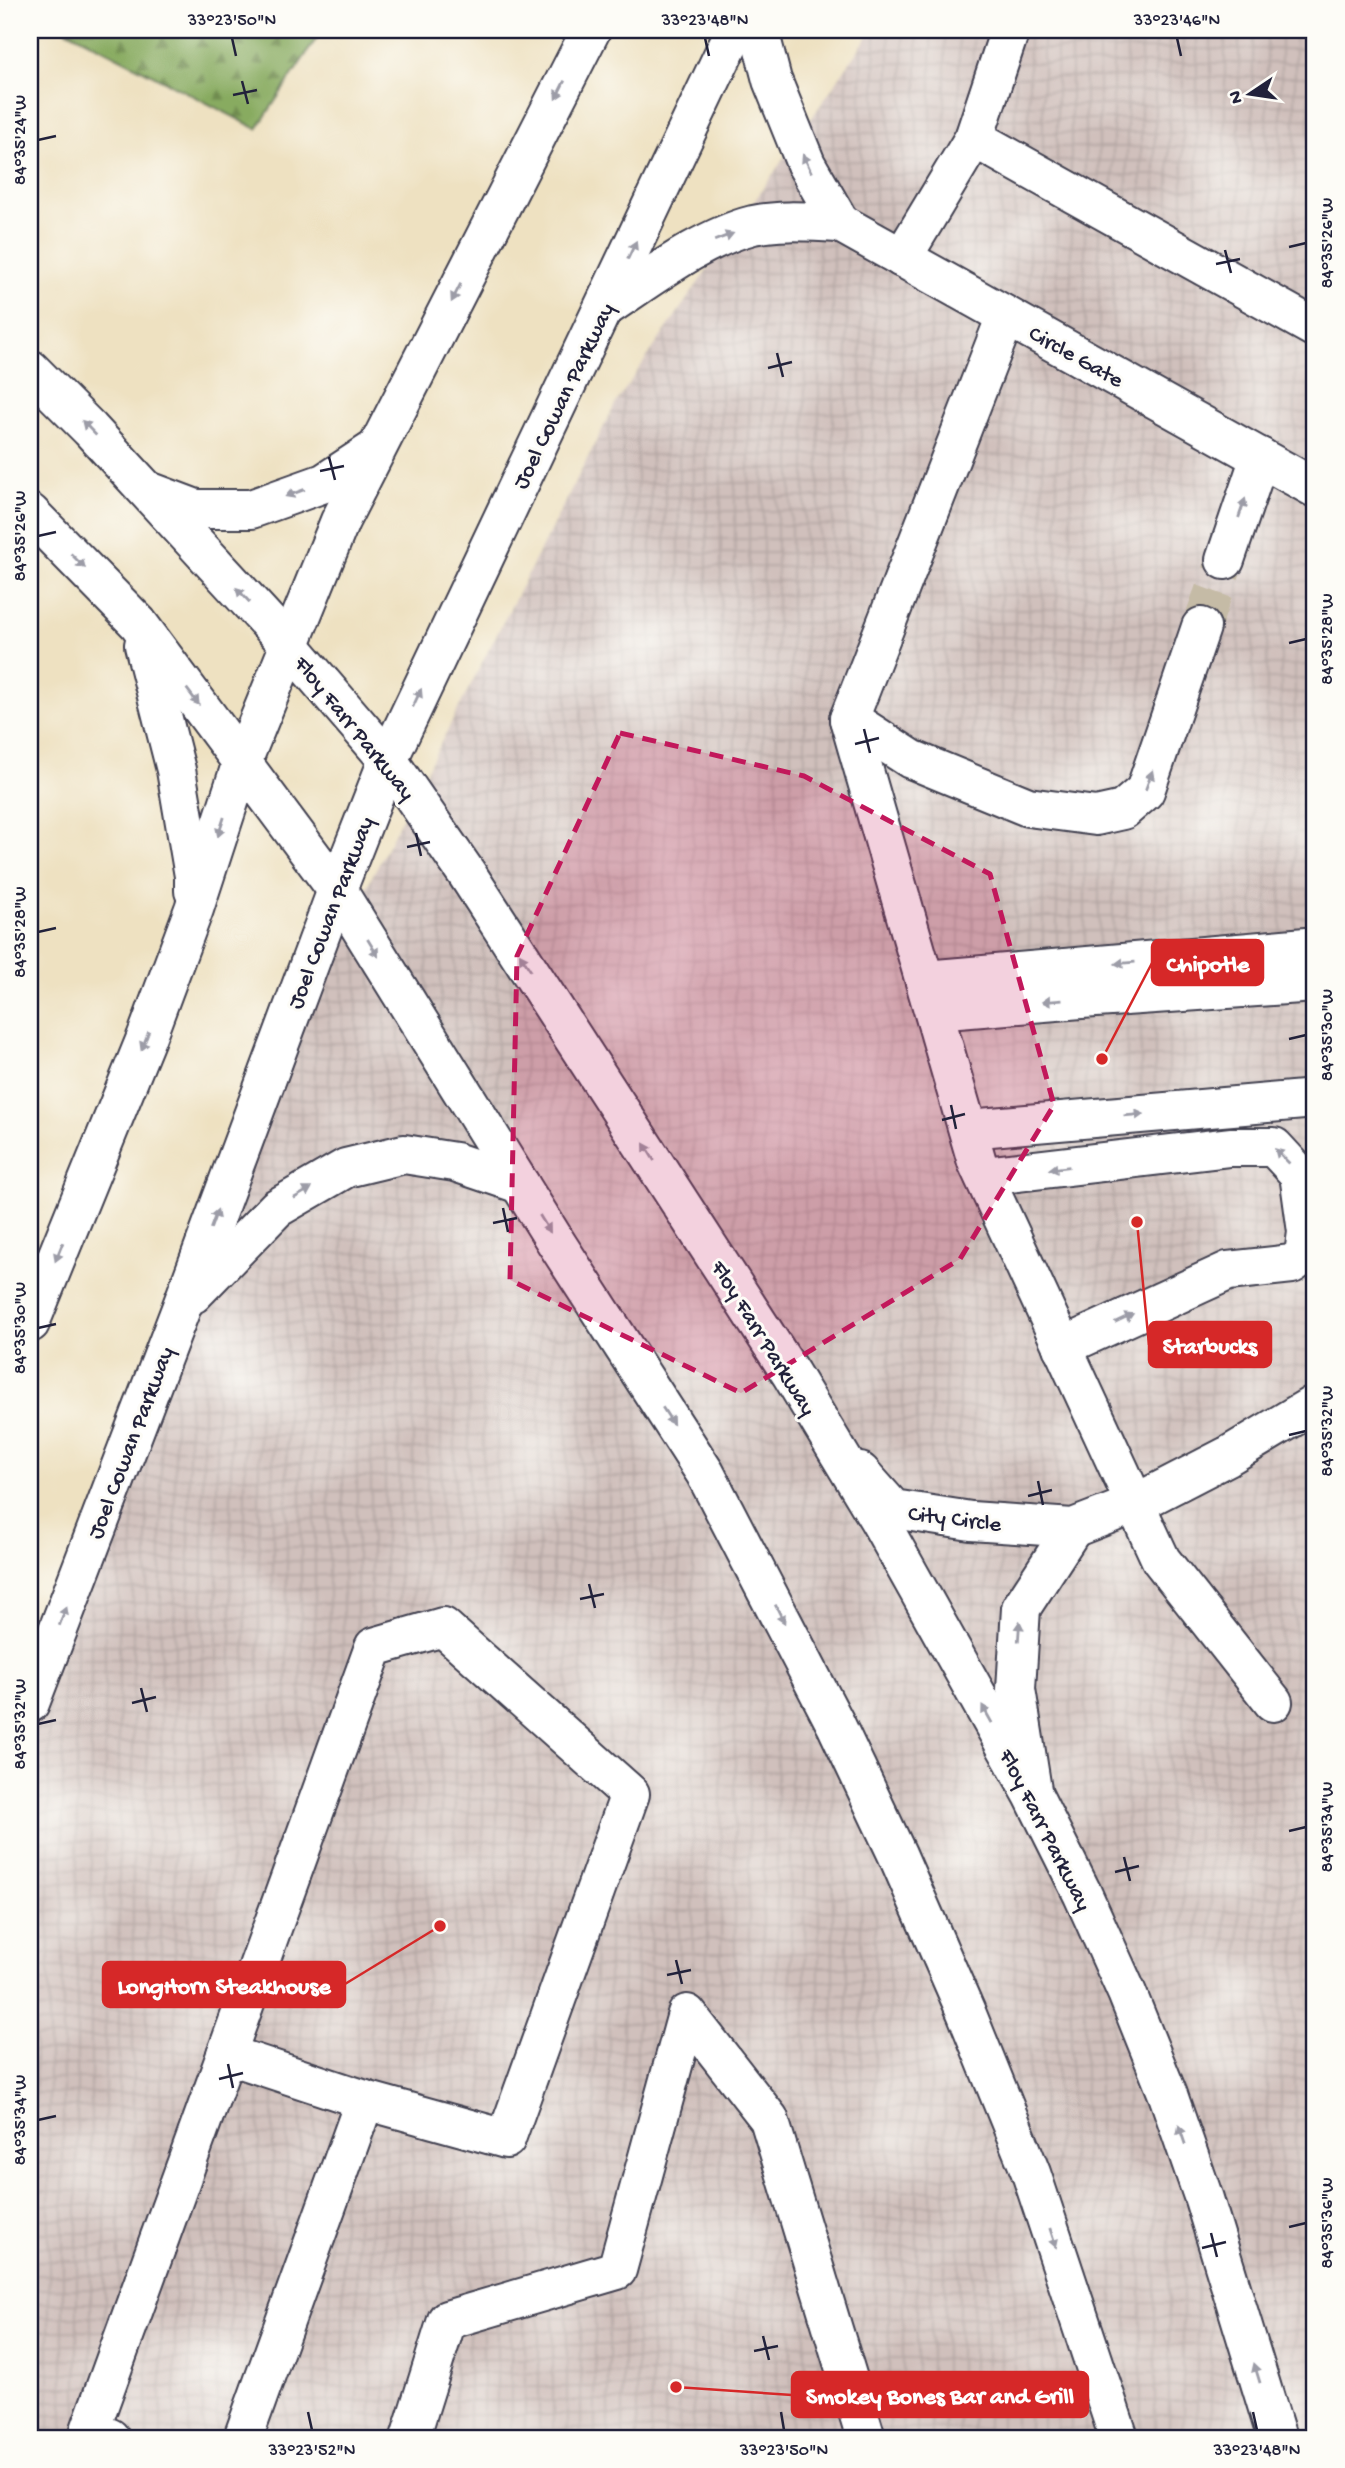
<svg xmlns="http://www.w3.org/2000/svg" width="1345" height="2468" viewBox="0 0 1345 2468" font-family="'Gochi Hand',sans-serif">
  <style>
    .industrial { fill: url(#industrial-grid) }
    .forest { fill: url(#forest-firs); stroke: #55664e; stroke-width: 2 }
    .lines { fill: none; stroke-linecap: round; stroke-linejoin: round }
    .minor-tunnel { stroke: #c5bba6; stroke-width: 38; stroke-dasharray: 38 19; stroke-linecap: butt }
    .minor-casing { stroke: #413f4f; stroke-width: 42 }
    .major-casing { stroke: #413f4f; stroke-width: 42 }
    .minor { stroke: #fff; stroke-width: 38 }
    .major { stroke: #fff; stroke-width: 38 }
    .oneway { fill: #9c9ca7 }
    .marked { fill: #c2185b; fill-opacity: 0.2; stroke: #c2185b; stroke-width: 5; stroke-dasharray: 14 9; stroke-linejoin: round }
    .ticks { fill: none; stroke: #22223b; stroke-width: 2.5 }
    .labels { text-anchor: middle; stroke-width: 6; stroke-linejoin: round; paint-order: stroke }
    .street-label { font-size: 23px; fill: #22223b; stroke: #fdfcf7 }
    .leader { fill: none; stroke: #d62828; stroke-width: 2.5 }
    .callout-dot { fill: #d62828; stroke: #fdfcf7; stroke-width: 2.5 }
    .callout { fill: #d62828; stroke: #d62828; stroke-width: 2.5 }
    .callout-label { font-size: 24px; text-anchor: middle; font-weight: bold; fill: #fff }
    .neatline { fill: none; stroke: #22223b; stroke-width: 2.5 }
    .ticks-label { font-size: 18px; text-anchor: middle; fill: #22223b }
  </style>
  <defs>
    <pattern id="industrial-grid" width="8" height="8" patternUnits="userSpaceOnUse" patternTransform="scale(1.75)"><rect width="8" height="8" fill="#d0c0bc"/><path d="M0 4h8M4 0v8" fill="none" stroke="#b2a5a2"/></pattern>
    <pattern id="forest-firs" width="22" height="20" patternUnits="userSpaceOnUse" patternTransform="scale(1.75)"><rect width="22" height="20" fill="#88ab60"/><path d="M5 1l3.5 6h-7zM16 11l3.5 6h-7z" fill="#6f8b50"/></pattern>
  </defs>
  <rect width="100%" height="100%" fill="#fdfcf7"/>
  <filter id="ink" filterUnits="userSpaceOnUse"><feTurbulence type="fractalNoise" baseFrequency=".0143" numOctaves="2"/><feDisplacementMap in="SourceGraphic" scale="14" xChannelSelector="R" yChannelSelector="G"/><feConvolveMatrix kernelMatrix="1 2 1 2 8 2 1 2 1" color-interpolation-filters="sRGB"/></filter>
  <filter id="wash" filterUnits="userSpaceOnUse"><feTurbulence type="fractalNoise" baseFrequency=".00686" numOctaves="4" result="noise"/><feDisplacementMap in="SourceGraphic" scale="28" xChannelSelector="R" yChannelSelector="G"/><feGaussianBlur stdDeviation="1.57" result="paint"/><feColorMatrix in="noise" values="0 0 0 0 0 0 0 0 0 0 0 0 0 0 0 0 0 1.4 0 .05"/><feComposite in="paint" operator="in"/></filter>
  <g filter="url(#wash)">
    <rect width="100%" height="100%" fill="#eee1c1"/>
    <polygon class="industrial" points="872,30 1315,30 1315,2438 30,2438 30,1736 214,1183 617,401"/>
    <polygon class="forest" points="66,30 322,30 257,129"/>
  </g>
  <g filter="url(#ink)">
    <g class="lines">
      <polyline class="minor-tunnel" points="1201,627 1225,560"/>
      <g class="minor-casing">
        <g id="minor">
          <polyline points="759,30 772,80 806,164 840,223"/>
          <polyline points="974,138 1315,328"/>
          <polyline points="902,258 974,138 1010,30"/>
          <path d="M 603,309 C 648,280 701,238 753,225 C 781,219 812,222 840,223 L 1315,488"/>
          <polyline points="1006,316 849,719 977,1162 1161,1560 1273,1702"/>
          <polyline points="1225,560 1260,457"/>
          <polyline points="849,719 911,759 1028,807 1096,816 1123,810 1145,791 1201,627"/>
          <polyline points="925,980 1306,947 1315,949"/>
          <polyline points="934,1011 1081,999 1315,983"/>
          <polyline points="968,1129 1315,1099"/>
          <polyline points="984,1176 1230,1147 1274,1147 1299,1174 1307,1232 1304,1255 1292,1264 1228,1271 1062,1347"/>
          <polyline points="860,1472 893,1509 971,1521 1073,1528 1135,1504 1228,1456 1315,1404"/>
          <polyline points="1032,1790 1016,1689 1021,1608 1073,1528"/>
          <polyline points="226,2054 365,2100"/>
          <polyline points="110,2438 90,2430 374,1647 443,1627 630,1794 506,2139 365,2100 243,2438"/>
          <polyline points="410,2438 447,2320 617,2270 687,2014 769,2119 866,2438"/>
        </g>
      </g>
      <g class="major-casing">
        <g id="major">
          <polyline points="30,369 90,429 289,645 388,760 467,874 791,1374 879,1520 1033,1795 1082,1893 1127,1993 1168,2095 1204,2199 1277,2438"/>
          <polyline points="151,492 196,509 251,509 324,483 374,450"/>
          <polyline points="30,513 138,623 337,890 557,1244 705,1473 836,1725 897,1854 966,2012 1031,2173 1119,2438"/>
          <polyline points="144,645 176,770 194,876 194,891"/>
          <polyline points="193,1294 277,1208 346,1168 404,1154 455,1162 520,1184"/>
          <polyline points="30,1323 146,1038 194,909 242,762 340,521 591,30"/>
          <polyline points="30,1703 182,1306 337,890 388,760 735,30"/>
        </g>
      </g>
      <use href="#minor" class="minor"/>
      <use href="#major" class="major"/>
    </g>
    <defs><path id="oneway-solid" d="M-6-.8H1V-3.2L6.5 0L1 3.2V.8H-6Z" transform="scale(1.75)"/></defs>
    <g class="oneway">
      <use href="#oneway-solid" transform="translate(560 90) rotate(117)"/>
      <use href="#oneway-solid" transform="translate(807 163) rotate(-115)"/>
      <use href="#oneway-solid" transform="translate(724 237) rotate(-21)"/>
      <use href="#oneway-solid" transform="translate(632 250) rotate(-65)"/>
      <use href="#oneway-solid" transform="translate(456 293) rotate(117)"/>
      <use href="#oneway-solid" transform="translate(89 428) rotate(-134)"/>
      <use href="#oneway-solid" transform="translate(295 493) rotate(160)"/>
      <use href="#oneway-solid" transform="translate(1242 508) rotate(-71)"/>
      <use href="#oneway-solid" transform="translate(78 561) rotate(45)"/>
      <use href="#oneway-solid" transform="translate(243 595) rotate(-133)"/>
      <use href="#oneway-solid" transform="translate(193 697) rotate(53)"/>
      <use href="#oneway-solid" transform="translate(417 698) rotate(-65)"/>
      <use href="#oneway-solid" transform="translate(1149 780) rotate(-70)"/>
      <use href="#oneway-solid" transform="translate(221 827) rotate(108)"/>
      <use href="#oneway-solid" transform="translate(373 948) rotate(58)"/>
      <use href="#oneway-solid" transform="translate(525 962) rotate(-123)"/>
      <use href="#oneway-solid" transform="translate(1125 963) rotate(175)"/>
      <use href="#oneway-solid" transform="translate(1052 1001) rotate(175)"/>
      <use href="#oneway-solid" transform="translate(145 1041) rotate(112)"/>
      <use href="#oneway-solid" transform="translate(1134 1115) rotate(-5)"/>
      <use href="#oneway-solid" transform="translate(649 1152) rotate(-122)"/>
      <use href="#oneway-solid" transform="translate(1282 1156) rotate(-135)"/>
      <use href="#oneway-solid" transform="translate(1059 1168) rotate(173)"/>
      <use href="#oneway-solid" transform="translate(303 1193) rotate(-30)"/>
      <use href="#oneway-solid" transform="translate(214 1219) rotate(-70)"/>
      <use href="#oneway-solid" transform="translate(545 1224) rotate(58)"/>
      <use href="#oneway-solid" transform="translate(59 1252) rotate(112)"/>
      <use href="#oneway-solid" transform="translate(1124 1318) rotate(-25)"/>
      <use href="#oneway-solid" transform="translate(668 1416) rotate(57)"/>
      <use href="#oneway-solid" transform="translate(780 1614) rotate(63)"/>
      <use href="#oneway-solid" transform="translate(63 1616) rotate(-69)"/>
      <use href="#oneway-solid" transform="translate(1019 1631) rotate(-86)"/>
      <use href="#oneway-solid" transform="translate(987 1714) rotate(-119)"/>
      <use href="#oneway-solid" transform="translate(1182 2135) rotate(-109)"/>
      <use href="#oneway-solid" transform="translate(1053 2238) rotate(72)"/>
      <use href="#oneway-solid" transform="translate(1257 2373) rotate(-107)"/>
    </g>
  </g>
  <path class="marked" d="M 620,733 L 804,776 L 990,874 L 1054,1105 L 960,1259 L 741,1393 L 510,1280 L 517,956 Z"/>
  <path class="ticks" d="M 232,38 L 236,56M 705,38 L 709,56M 1177,38 L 1181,56M 242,81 L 248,104M 233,95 L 257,90M 38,140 L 56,136M 1289,247 L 1306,243M 1225,250 L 1231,273M 1216,264 L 1240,259M 777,353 L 783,377M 768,368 L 792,362M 329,457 L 335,480M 320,471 L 344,466M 38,536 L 56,532M 1289,643 L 1306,639M 864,729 L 870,753M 855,744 L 879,738M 416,833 L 421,856M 407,847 L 430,842M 38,932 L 56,928M 1289,1039 L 1306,1035M 951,1105 L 956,1129M 942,1120 L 965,1114M 503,1208 L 508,1232M 493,1223 L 517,1218M 38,1328 L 56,1324M 1289,1435 L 1306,1431M 1038,1481 L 1043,1505M 1028,1496 L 1052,1490M 589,1584 L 595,1608M 580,1599 L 604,1594M 141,1688 L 147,1712M 132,1703 L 156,1697M 38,1724 L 56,1720M 1289,1831 L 1306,1827M 1124,1857 L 1130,1881M 1115,1872 L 1139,1866M 676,1960 L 682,1984M 667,1975 L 691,1970M 228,2064 L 233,2088M 219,2079 L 243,2073M 38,2120 L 56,2116M 1289,2227 L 1306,2223M 1211,2233 L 1217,2257M 1202,2248 L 1226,2242M 763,2336 L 769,2360M 754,2351 L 778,2346M 308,2412 L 312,2430M 781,2412 L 784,2430M 1253,2412 L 1257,2430"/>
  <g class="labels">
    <g class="street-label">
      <text transform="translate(1077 355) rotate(29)" y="8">Circle Gate</text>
      <text transform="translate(562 395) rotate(-64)" y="8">Joel Cowan Parkway</text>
      <text transform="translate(356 727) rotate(51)" y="8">Floy Farr Parkway</text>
      <text transform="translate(329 912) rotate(-69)" y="8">Joel Cowan Parkway</text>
      <text transform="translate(765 1337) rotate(58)" y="8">Floy Farr Parkway</text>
      <text transform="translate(129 1442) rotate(-69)" y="8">Joel Cowan Parkway</text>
      <text transform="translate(955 1517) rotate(7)" y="8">City Circle</text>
      <text transform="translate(1047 1829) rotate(63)" y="8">Floy Farr Parkway</text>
    </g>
  </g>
  <path class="leader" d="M1102 1059L1152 963M1137 1222L1149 1345M440 1926L345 1984M676 2387L792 2395"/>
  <g class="callout-dot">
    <circle cx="1102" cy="1059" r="7"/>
    <circle cx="1137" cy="1222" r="7"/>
    <circle cx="440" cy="1926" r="7"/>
    <circle cx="676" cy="2387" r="7"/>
  </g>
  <g class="callout">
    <rect x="1152" y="940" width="111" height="45" rx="7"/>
    <rect x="1149" y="1322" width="122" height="45" rx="7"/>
    <rect x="103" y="1962" width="242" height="45" rx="7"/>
    <rect x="792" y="2372" width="296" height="45" rx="7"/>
  </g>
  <g class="callout-label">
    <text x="1208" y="971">Chipotle</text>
    <text x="1210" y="1353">Starbucks</text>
    <text x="224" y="1993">LongHorn Steakhouse</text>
    <text x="940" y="2403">Smokey Bones Bar and Grill</text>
  </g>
  <rect width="1345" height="2468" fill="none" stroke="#fdfcf7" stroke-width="77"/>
  <g transform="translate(1250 94) rotate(257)" stroke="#fdfcf7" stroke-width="5" paint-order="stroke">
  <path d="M0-5L12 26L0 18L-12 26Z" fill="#22223b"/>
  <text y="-10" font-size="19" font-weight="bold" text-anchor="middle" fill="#22223b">N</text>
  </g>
  <rect x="38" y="38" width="1268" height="2392" class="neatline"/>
  <g class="ticks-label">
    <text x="232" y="25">33°23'50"N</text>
    <text x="705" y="25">33°23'48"N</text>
    <text x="1177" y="25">33°23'46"N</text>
    <text transform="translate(19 140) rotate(-90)" y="6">84°35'24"W</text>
    <text transform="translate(1326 243) rotate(-90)" y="6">84°35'26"W</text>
    <text transform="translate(19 536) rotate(-90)" y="6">84°35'26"W</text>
    <text transform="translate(1326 639) rotate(-90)" y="6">84°35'28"W</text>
    <text transform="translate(19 932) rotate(-90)" y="6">84°35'28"W</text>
    <text transform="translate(1326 1035) rotate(-90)" y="6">84°35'30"W</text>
    <text transform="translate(19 1328) rotate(-90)" y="6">84°35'30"W</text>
    <text transform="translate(1326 1431) rotate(-90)" y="6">84°35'32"W</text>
    <text transform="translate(19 1724) rotate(-90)" y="6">84°35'32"W</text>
    <text transform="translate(1326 1827) rotate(-90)" y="6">84°35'34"W</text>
    <text transform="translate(19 2120) rotate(-90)" y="6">84°35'34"W</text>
    <text transform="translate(1326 2223) rotate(-90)" y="6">84°35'36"W</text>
    <text x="312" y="2455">33°23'52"N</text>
    <text x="784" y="2455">33°23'50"N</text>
    <text x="1257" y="2455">33°23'48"N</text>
  </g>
</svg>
